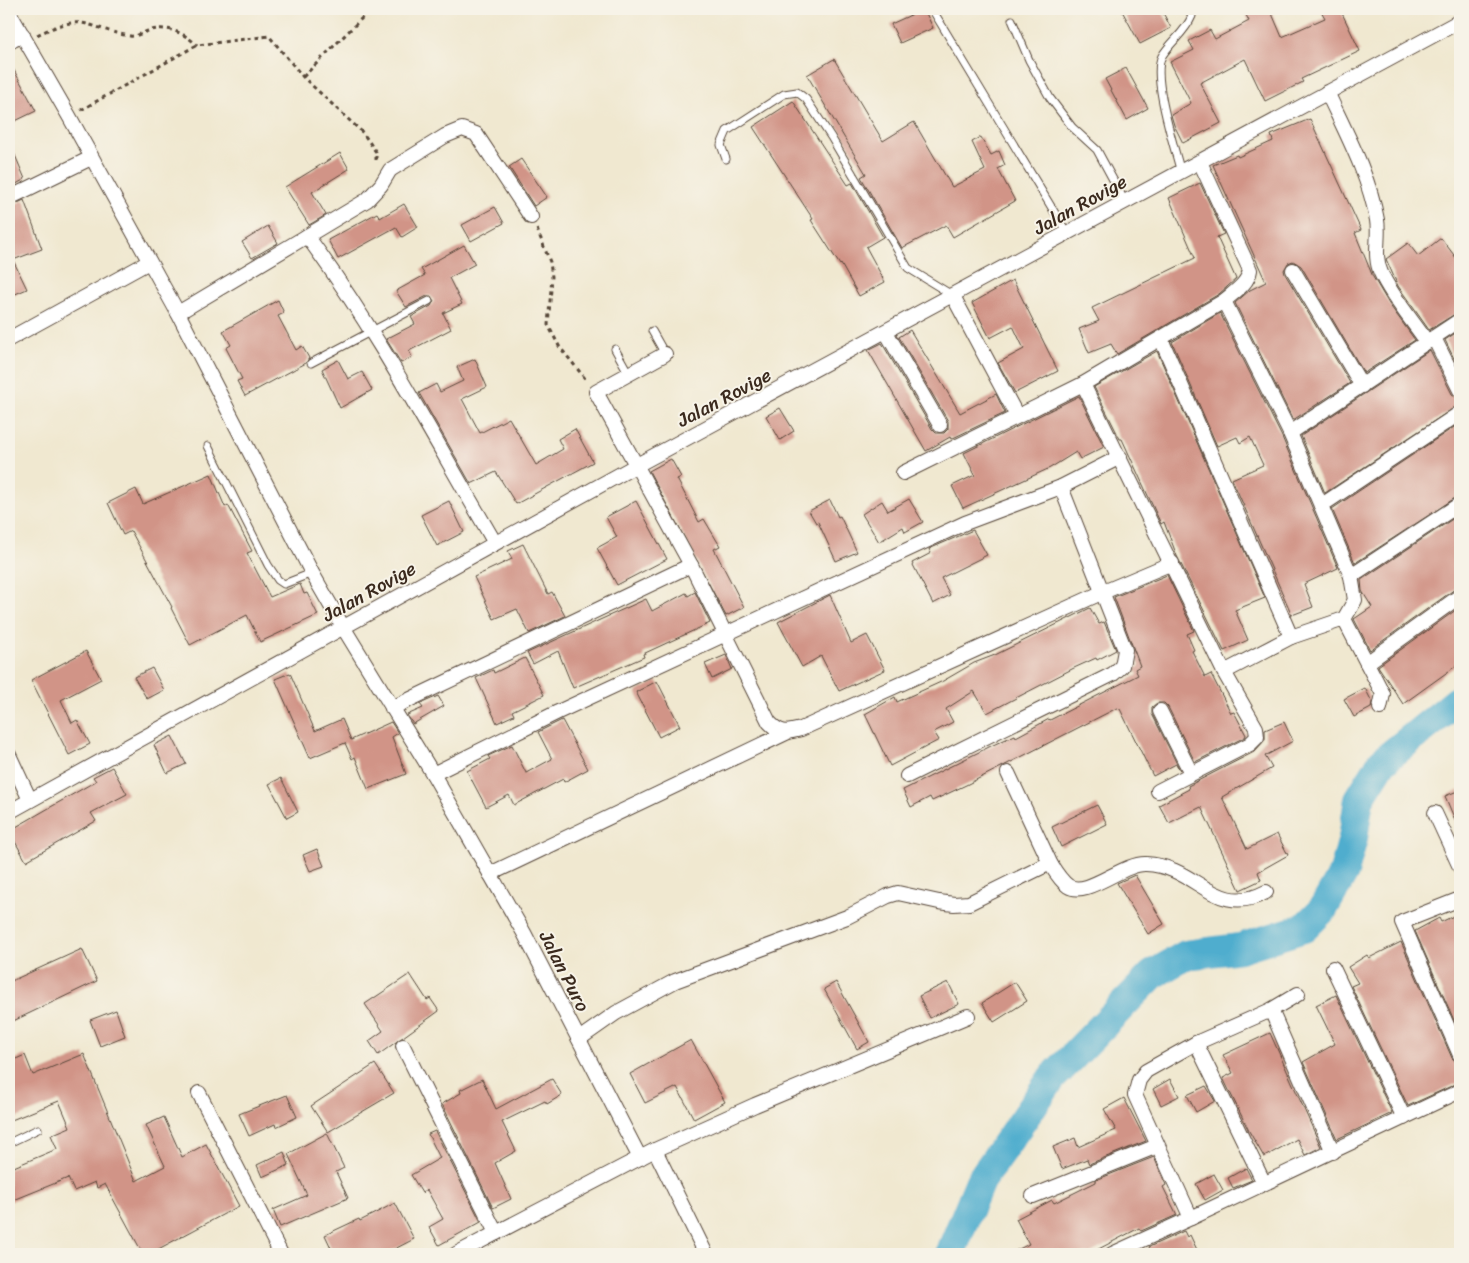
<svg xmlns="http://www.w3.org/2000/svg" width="1469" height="1263" viewBox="0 0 1469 1263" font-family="Sriracha,sans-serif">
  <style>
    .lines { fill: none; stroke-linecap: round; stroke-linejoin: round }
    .river { stroke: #4fadce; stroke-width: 30 }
    .building { fill: #d19487 }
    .lane-casing { stroke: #564639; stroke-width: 9 }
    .street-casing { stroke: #564639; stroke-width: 16 }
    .path { stroke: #564639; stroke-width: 3; stroke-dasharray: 4 4; stroke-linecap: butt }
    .lane { stroke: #fff; stroke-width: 7 }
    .street { stroke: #fff; stroke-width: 14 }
    .labels { text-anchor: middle; stroke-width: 4; stroke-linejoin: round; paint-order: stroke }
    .street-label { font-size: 19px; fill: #3b2a1e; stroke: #f7f3e8 }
  </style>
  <rect width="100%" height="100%" fill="#f7f3e8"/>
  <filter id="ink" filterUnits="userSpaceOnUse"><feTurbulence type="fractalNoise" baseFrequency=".02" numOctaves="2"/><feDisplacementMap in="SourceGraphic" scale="10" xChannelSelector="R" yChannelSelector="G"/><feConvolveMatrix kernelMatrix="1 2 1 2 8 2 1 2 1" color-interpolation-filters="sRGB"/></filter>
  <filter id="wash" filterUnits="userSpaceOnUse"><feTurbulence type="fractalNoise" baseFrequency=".0096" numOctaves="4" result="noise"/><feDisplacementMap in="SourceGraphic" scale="20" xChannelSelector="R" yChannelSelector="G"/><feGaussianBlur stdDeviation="1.12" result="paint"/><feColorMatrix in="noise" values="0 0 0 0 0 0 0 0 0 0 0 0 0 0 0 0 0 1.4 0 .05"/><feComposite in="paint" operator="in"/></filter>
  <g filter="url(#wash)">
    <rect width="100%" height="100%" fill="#f0e8d0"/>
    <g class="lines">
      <polyline class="river" points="950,1254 980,1181 1052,1078 1152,975 1186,955 1240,948 1304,928 1323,909 1344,872 1353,838 1359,799 1382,762 1460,699"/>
    </g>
    <g id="blocks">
      <g class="building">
        <polygon points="924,9 933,28 900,43 891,24"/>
        <polygon points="1121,9 1161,9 1171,28 1140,44"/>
        <polygon points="1243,9 1270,9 1282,37 1325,18 1320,9 1340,9 1360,51 1301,79 1303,82 1265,101 1245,59 1200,83 1221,123 1183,143 1174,125 1171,115 1191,103 1170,62 1194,50 1189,41 1210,30 1215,39 1249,21"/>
        <polygon points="834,59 883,141 914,122 952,187 985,170 972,142 981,137 991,155 999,151 1005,165 998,169 1015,201 953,237 946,225 902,248 861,177 866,174 807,75"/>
        <polygon points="9,61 36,111 9,124"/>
        <polygon points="1126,68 1148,108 1127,120 1105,79"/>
        <polygon points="793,101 848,185 852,183 883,237 866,247 885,282 859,296 841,264 840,265 811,220 813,219 753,127"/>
        <polygon points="1310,119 1361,230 1355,233 1373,277 1389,304 1415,340 1364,373 1301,266 1293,261 1288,263 1284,270 1285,274 1350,383 1293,420 1235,303 1250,290 1266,282 1213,165 1237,155 1238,157 1273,141 1271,135"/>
        <polygon points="9,141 25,179 9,188"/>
        <polygon points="340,153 349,169 312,192 326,215 309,225 285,187"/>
        <polygon points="521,159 547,197 534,206 509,167"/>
        <polygon points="1200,183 1224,234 1217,237 1236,279 1219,294 1117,354 1111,344 1089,353 1079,329 1099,321 1092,308 1195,258 1169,198"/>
        <polygon points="24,200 42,249 13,260 27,289 13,295 9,286 9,207"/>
        <polygon points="404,204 418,227 402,237 396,227 338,259 328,240 377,213 380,218"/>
        <polygon points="495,207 504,223 471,241 462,225"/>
        <polygon points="268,226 278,243 252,258 242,242"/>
        <polygon points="1441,238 1460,263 1460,311 1429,330 1398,286 1386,259 1408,243 1418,256"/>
        <polygon points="464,245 475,264 449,278 462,304 443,313 451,329 409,351 412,357 401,363 386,339 415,324 411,317 431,306 434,301 431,296 427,296 406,307 396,291 425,275 421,269"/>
        <polygon points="1013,280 1058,371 1015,393 998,363 1024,349 1013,326 990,338 972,303"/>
        <polygon points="278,300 284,313 278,316 296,350 302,346 309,358 306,363 245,396 237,381 242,379 226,348 231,345 223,331"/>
        <polygon points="1220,313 1282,437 1338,568 1304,584 1313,607 1292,615 1232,479 1263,465 1250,437 1240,443 1237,437 1217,446 1172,342"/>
        <polygon points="910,330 960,413 996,394 1005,413 951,439 950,437 926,451 868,350 882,343 932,429 936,433 944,433 948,429 948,421 899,337"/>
        <polygon points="1460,330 1460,371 1445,340"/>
        <polygon points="1430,350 1452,394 1460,399 1460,404 1325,493 1301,436"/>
        <polygon points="1157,351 1265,598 1235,610 1248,640 1224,651 1177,556 1164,522 1161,524 1122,439 1120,439 1094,387"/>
        <polygon points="475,359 487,387 462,399 480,433 509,418 536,465 563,449 558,439 575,429 593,462 516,504 496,472 471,484 419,393 436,384 440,392 463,381 457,367"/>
        <polygon points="338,360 348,379 362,372 372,390 340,408 322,369"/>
        <polygon points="1079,396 1104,447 1080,459 1076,452 1050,468 963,508 952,486 975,475 964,453"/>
        <polygon points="780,408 794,431 780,440 766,416"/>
        <polygon points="1460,423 1460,495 1355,563 1332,509"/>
        <polygon points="671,459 681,477 677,479 699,522 704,519 720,546 714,549 744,607 726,616 649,471"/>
        <polygon points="211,474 225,507 228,505 252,551 247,553 270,597 300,584 304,594 307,593 318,615 260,642 247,615 190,645 171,608 172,607 131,531 123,535 108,503 136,489 143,504"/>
        <polygon points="909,499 923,522 905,532 903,527 879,542 862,514 882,501 888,511"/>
        <polygon points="830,500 838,517 840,516 857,552 836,561 818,522 816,523 809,511"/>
        <polygon points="449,501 464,532 437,546 421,515"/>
        <polygon points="636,501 667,559 617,585 597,548 617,537 606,517"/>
        <polygon points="1460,514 1460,587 1455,589 1370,650 1354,619 1372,607 1362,591 1361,580"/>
        <polygon points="973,530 987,555 941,578 950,595 933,604 912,563 931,553 929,549"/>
        <polygon points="523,544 548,594 552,592 565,616 529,633 517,609 494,619 474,577 512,559 508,551"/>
        <polygon points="1167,575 1194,631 1187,634 1194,650 1192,651 1205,677 1211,674 1231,713 1234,712 1246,735 1245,737 1195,762 1168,707 1164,703 1157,703 1152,707 1152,714 1180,770 1176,764 1153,776 1120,709 1117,708 966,785 932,801 930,797 911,807 903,790 993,745 1015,735 1016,737 1049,719 1050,720 1138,675 1135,669 1140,666 1114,597"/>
        <polygon points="695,592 710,623 643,654 644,657 573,688 558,651 533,664 527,653 646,599 652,611 686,593 688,596"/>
        <polygon points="830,595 851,643 867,635 885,670 839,691 821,656 802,667 778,622"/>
        <polygon points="1460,607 1460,663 1403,704 1378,666"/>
        <polygon points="1090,608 1099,624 1104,622 1116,650 1097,660 1096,658 1074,668 987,713 974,691 946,709 953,722 934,732 939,740 890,766 865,714 895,697 897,702 943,681 974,663 995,655"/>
        <polygon points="86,651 101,679 61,700 72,723 77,720 90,744 69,755 31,680"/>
        <polygon points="726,655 732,669 712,679 705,664"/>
        <polygon points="525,658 544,695 512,711 514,715 497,723 476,678 493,670 494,673"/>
        <polygon points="152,668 164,690 147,699 134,677"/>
        <polygon points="290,673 315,731 342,719 351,740 391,722 398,733 392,737 406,774 368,789 355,757 352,759 345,743 310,758 275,679"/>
        <polygon points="657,681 680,726 659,737 636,692"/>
        <polygon points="1365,688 1372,702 1371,708 1354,717 1344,699"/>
        <polygon points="438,696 444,706 413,724 407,715 423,708 420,704"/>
        <polygon points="562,720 588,769 564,782 563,779 514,805 509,795 486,807 467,771 490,759 488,756 512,745 526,773 552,759 538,732"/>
        <polygon points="1284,722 1293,741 1265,756 1272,768 1222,797 1247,849 1277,834 1288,855 1258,872 1261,880 1240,890 1201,807 1169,823 1159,805 1189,789 1188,786 1254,752 1265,740 1265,730"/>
        <polygon points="172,736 186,764 167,773 154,745"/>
        <polygon points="112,767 127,794 91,813 96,821 26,861 9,831 96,781 93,777"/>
        <polygon points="281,778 298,812 287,818 269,784"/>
        <polygon points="1460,790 1460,832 1445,796"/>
        <polygon points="1097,805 1107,824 1061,847 1052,827"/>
        <polygon points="317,849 324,866 310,871 303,855"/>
        <polygon points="1135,875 1164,924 1148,934 1117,883"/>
        <polygon points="1460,913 1460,1034 1415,931 1439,918 1441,922"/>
        <polygon points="1401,942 1452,1058 1460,1064 1460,1082 1408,1106 1351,986 1358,983 1348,967 1367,955 1369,958"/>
        <polygon points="82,949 97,981 9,1023 9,982"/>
        <polygon points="410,974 427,1000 430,998 439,1011 378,1055 369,1041 383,1031 365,1004"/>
        <polygon points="836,982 869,1042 857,1049 824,989"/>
        <polygon points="948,982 959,1004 930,1018 919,996"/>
        <polygon points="1015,982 1027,1001 994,1022 982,1003"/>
        <polygon points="1336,995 1392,1113 1337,1139 1303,1062 1335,1044 1316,1005"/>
        <polygon points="116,1010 125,1036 100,1046 90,1020"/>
        <polygon points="1270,1033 1321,1147 1305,1155 1297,1139 1264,1157 1249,1131 1223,1078 1233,1073 1223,1055"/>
        <polygon points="691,1040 725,1102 694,1119 677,1087 645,1103 630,1074"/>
        <polygon points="84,1054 136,1181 165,1166 146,1125 164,1117 182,1157 206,1144 239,1206 149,1254 143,1254 105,1184 97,1188 95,1182 74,1191 68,1178 9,1202 9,1169 57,1149 51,1135 70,1127 59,1101 9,1121 9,1062 25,1055 33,1075"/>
        <polygon points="375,1064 394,1093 328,1132 311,1106"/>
        <polygon points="482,1079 496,1109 552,1079 562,1095 547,1104 545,1101 502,1122 516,1151 495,1163 511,1199 493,1208 442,1104 461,1093 460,1090"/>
        <polygon points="1170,1079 1179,1096 1161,1105 1153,1089"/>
        <polygon points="1206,1086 1215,1101 1196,1112 1187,1095"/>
        <polygon points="287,1095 297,1117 276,1127 275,1124 249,1136 239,1114"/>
        <polygon points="1124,1098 1146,1141 1089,1164 1087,1159 1062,1169 1053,1147 1075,1138 1078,1147 1116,1130 1104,1109"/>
        <polygon points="435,1131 481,1222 439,1245 429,1227 443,1219 427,1190 422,1193 411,1175 440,1158 428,1134"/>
        <polygon points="327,1133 344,1168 336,1172 348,1198 280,1227 273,1210 307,1195 288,1154"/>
        <polygon points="284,1152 289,1165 262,1177 257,1165"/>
        <polygon points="1154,1157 1166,1185 1163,1187 1177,1215 1141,1231 1139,1228 1089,1254 1009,1254 1029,1244 1016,1219 1052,1200 1054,1203 1096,1182 1096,1180"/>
        <polygon points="1246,1168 1252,1180 1233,1188 1228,1178"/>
        <polygon points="1214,1174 1223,1190 1205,1200 1196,1184"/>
        <polygon points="395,1203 414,1239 385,1254 334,1254 325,1235 359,1219 360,1221"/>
        <polygon points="1184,1231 1187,1237 1190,1235 1199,1254 1152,1254 1149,1247"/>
      </g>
    </g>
  </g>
  <g filter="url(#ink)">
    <use href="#blocks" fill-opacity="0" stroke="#564639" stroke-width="1"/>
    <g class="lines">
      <g class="lane-casing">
        <g id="lane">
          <polyline points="932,9 1067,233"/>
          <polyline points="1012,20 1029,60 1050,98 1072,127 1097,150 1124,200"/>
          <polyline points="726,159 721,145 727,131 784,94 797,92 806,99 831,137 908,268 952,295"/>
          <path d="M 1181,173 C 1175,149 1151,76 1162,56 C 1171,41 1185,33 1192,16 L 1188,9"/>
          <polyline points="652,331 665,354"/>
          <polyline points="615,349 629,374"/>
          <polyline points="311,363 429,301"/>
          <polyline points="208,446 268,565 278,580 284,584 312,573"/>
          <polyline points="9,1143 38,1129"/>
        </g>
      </g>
      <g class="street-casing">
        <g id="street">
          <polyline points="9,12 69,116 178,313 312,573 343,627 433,774 524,933 640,1158"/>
          <polyline points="9,42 23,35"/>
          <path d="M 1327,92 C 1346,133 1369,175 1377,220 C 1380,237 1373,256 1381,273 C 1392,297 1412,320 1427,342"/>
          <polyline points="9,198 91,158"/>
          <polyline points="307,236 367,200 381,185 390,170 445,136 462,129 476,134 531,217"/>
          <polyline points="1293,270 1362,386"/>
          <polyline points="953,296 1017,416"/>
          <polyline points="1224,301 1290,433 1351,576 1355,600 1344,619 1291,637 1224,672"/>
          <path d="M 178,313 L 307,236 C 378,332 434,439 495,543"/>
          <polyline points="886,332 940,425"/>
          <polyline points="1434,338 1460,390"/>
          <polyline points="9,339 149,262"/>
          <polyline points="1161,339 1291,637"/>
          <path d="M 665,354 L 596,392 L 691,565 L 769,722 C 780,734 786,733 801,729 L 1101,593 L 1172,563"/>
          <polyline points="1083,384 1224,672 1256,728 1257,737 1250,744 1158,791"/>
          <polyline points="1290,433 1460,320"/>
          <path d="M 903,473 L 1083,384 L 1224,301 C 1234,292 1248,284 1250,270 L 1200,162"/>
          <polyline points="1322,505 1460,413"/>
          <polyline points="1351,576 1460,504"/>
          <polyline points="1344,619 1383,694 1380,708"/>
          <polyline points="1367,663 1460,596"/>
          <polyline points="392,708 691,565"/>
          <polyline points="1160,711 1191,773"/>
          <polyline points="9,755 30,800"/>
          <polyline points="1008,773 1051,865"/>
          <polyline points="433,774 558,712 965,523 1061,487 1120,457"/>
          <polyline points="907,776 1113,674 1122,666 1125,650 1061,487"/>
          <polyline points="9,812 637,465 1460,21"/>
          <polyline points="1435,813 1460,867"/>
          <polyline points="490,874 786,733"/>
          <polyline points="1460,899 1402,922 1460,1055"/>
          <polyline points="1333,968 1404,1118"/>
          <polyline points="1298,994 1271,1010 1196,1043 1146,1071 1139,1080 1135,1095 1191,1218 1460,1091"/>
          <polyline points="1271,1010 1333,1152"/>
          <path d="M 579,1039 L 616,1013 L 675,981 L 847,917 L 888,896 L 898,893 L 939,902 L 954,904 L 969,903 L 1046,865 L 1051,865 C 1056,873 1061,881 1068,886 C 1087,898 1122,863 1146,864 C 1197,866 1215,919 1266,892"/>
          <polyline points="1196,1043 1264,1183"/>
          <polyline points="403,1046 496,1233"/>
          <polyline points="199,1093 281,1254"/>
          <polyline points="655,1150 706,1254"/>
          <polyline points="1033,1196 1157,1146"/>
          <polyline points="456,1254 655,1150 755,1105 968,1016"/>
          <polyline points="1112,1254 1191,1218"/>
        </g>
      </g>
      <g class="path">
        <path d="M 37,35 C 86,11 84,28 130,36 C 136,37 142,33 148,31 C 167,25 183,32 197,45"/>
        <polyline points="303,77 363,17 364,9"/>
        <polyline points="81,110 197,45 269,36 303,77 363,133 376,152 376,163"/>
        <polyline points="537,229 550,262 552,277 548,325 559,346 587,381"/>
      </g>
      <use href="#lane" class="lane"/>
      <use href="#street" class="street"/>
    </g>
  </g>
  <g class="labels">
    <g class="street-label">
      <text transform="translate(1080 204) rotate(-29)" y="7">Jalan Rovige</text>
      <text transform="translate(724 397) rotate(-28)" y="7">Jalan Rovige</text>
      <text transform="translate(369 591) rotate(-29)" y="7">Jalan Rovige</text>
      <text transform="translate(565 971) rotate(63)" y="7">Jalan Puro</text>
    </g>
  </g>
  <rect width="1469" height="1263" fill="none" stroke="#f7f3e8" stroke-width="30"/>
</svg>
